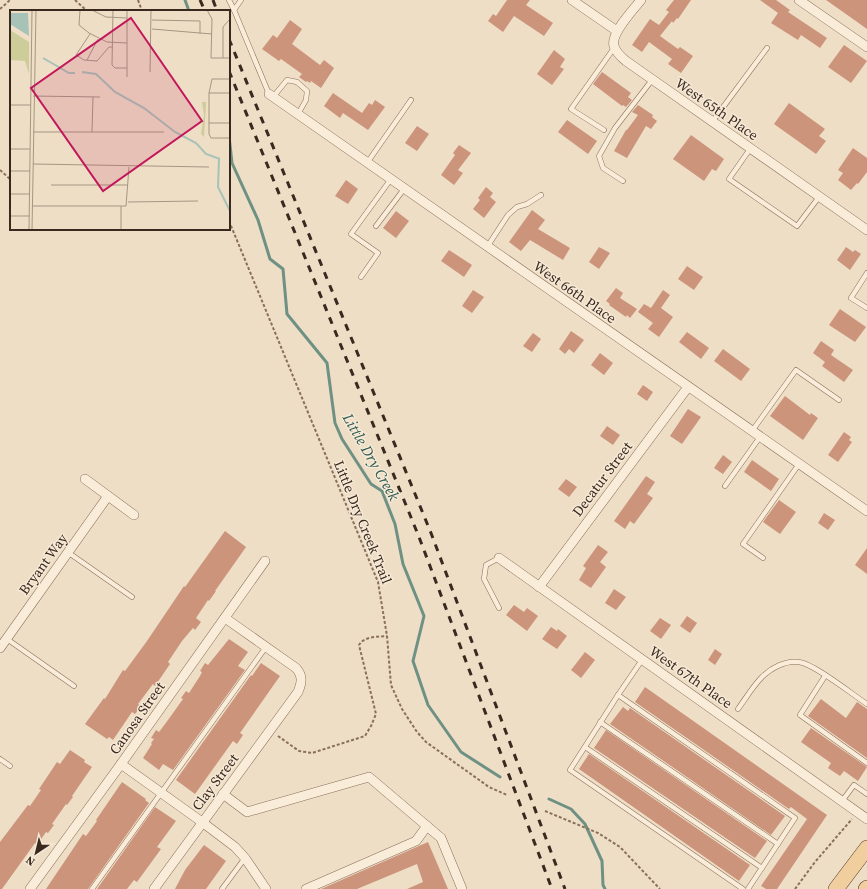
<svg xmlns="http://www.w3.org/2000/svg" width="867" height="889" viewBox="0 0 867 889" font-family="'Source Serif 4',serif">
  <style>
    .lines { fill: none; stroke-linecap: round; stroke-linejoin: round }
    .stream { stroke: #6e9184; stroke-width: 3 }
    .building { fill: #cd947c }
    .lane-casing { stroke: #8a6f5b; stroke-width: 5.5 }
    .street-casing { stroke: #8a6f5b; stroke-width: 10 }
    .primary-casing { stroke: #583e2f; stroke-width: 16 }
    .path { stroke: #8a6f5b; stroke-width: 2; stroke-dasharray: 3 2; stroke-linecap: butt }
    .lane { stroke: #f9ecd9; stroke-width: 4.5 }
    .street { stroke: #f9ecd9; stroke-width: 9 }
    .primary { stroke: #f1ce9e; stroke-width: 15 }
    .rail { stroke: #3a291f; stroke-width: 3; stroke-dasharray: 7 7; stroke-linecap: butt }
    .labels { text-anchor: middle; stroke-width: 3; stroke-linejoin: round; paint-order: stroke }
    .street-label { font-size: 14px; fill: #3a291f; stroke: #f6e9d5 }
    .water-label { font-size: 15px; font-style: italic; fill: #2e5a52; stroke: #f6e9d5 }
    .inset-river { fill: none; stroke: #a7c2b7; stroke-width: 2 }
    .inset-road { fill: none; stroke: #a69683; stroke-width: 1 }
    .view { fill: #c2185b; fill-opacity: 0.15; stroke: #c2185b; stroke-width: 2 }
    .inset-edge { fill: none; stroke: #3a291f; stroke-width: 2 }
  </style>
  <rect width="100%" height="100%" fill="#eedec6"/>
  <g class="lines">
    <g class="stream">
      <polyline points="185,0 189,11"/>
      <polyline points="229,136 232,163 258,220 270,259 283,269 287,314 327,363 335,423 342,439 371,484 382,491 395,524 403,564 424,616 413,661 428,705 461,752 500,777"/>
      <polyline points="549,799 571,809 585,824 602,861 603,885 605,889"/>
    </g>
  </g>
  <g class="building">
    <polygon points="507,0 530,0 526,5 553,23 544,36 514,16 503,32 488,21 493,14 496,16"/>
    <polygon points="674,0 691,0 678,19 677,18 673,23 672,21 660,36 678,49 680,47 693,56 681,73 668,64 672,59 649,42 642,52 632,45 650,19 659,25 669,12 666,10"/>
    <polygon points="760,0 776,0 790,10 788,12 827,38 820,48 801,35 798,40 771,23 778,13"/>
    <polygon points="826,0 867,0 867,29 853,19"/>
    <polygon points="290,20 302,29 292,44 320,65 324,60 334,68 321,88 311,81 310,83 307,81 306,82 299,77 302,74 281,59 279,61 262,49 273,35 277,38"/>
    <polygon points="844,45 867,61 851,83 828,67"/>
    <polygon points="554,50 565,59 560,67 564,69 552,85 537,74"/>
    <polygon points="602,72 631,93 628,97 632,100 626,107 623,105 622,106 593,84"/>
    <polygon points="333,93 362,113 369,103 372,105 375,100 385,107 368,130 343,113 340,118 324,106"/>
    <polygon points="789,103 825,129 819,136 826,141 816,154 774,124"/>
    <polygon points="638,105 653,115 652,117 657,121 651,129 646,126 627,158 614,151 626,130 627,130 638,115 632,112"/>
    <polygon points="567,120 597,141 588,154 558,132"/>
    <polygon points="417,126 429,134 417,151 405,143"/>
    <polygon points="691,135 724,159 716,171 712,169 704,181 673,159"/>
    <polygon points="459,145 471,153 458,170 463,173 454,185 441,175 455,155 453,153"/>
    <polygon points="853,148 867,158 867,172 858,184 857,183 851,190 838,180 843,173 838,170"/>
    <polygon points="346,180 358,189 348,204 335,196"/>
    <polygon points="486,187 493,193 490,197 496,202 484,218 473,209 480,200 478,198"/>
    <polygon points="532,210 545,220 538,229 570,248 563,260 530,240 521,251 509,242"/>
    <polygon points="396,211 409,221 396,238 383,228"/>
    <polygon points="599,247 610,253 599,269 589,262"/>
    <polygon points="846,247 853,252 855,250 861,254 850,270 837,260"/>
    <polygon points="449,250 472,265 464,277 441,261"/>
    <polygon points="687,266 703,277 694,290 678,279"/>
    <polygon points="616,288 623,293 620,298 637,309 630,318 627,315 626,317 609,305 610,304 606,301"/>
    <polygon points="473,290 484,297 472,313 462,306"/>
    <polygon points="663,290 670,295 661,308 673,317 659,337 648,329 653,323 638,312 644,304 651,308"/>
    <polygon points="840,309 866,327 855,342 829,325"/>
    <polygon points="571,331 584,340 574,353 569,349 565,354 559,349"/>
    <polygon points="687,332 709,348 701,359 679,342"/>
    <polygon points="533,333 541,339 532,352 523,346"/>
    <polygon points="821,341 834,350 831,355 853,370 844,382 822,366 825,362 813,353"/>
    <polygon points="723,349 750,369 741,381 714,361"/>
    <polygon points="600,353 613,363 604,375 591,365"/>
    <polygon points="643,385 653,392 647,401 637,394"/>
    <polygon points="785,396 810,415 811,413 818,418 803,440 770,416"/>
    <polygon points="688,409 701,417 682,444 670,436"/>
    <polygon points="607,426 620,435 613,445 600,436"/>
    <polygon points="844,432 851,437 849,440 852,442 838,462 828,455"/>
    <polygon points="723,455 732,462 723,474 714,468"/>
    <polygon points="752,460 779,479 771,491 744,472"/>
    <polygon points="646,476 655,482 647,494 653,498 634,524 630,521 625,529 614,521"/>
    <polygon points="566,479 577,487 569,497 558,489"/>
    <polygon points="779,500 796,512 780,534 763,522"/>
    <polygon points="824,513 835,520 828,530 818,523"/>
    <polygon points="225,531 246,547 215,591 216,591 209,601 208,600 196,618 201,622 195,630 193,628 182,641 168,662 170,664 155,686 153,684 138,704 141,706 135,714 132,712 113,740 109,737 107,739 85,724 104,698 105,699 123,670 125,671 147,641 184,586 185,587"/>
    <polygon points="598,545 608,552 600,562 606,567 591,588 579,580 586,568 583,566"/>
    <polygon points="867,548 867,574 855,565"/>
    <polygon points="614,589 626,597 616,610 605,603"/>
    <polygon points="514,605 524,612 527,608 538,616 527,631 506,615"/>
    <polygon points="687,616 697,623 690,633 680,626"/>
    <polygon points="660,618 671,625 661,639 650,631"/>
    <polygon points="551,627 557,631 558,629 567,636 557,649 542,639"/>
    <polygon points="229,639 248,652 238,666 245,670 173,770 163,764 159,770 143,758 152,744 151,743 154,739 151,738 156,730 159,732 168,720 183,699 181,698 186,691 189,693 200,676 202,672 200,671 205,663 208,665"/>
    <polygon points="715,649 722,654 715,665 708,660"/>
    <polygon points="585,652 595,660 581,678 571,670"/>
    <polygon points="261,663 280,676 240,733 243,735 237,744 233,741 195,794 176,780 251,675 252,676"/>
    <polygon points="645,687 827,815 777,889 766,889 761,886 807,819 791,807 789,809 635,702"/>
    <polygon points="821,699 846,718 857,702 867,709 867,758 808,716"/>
    <polygon points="623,707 628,711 630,708 785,816 771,835 610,724"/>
    <polygon points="811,728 867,767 858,781 844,771 840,776 828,768 831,763 801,742"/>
    <polygon points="606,730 767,841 755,858 594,748"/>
    <polygon points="70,750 85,760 84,762 92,767 72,796 73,797 67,805 66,804 52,824 54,825 48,833 46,832 37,845 35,843 2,889 0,889 0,842 28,805 30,806 41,790 39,789 57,762 60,764"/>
    <polygon points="589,754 750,865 739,881 579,769"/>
    <polygon points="122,782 146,799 145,800 149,803 88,889 46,889 83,834 86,836 97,821 96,820"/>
    <polygon points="155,807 176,821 157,847 161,849 137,882 134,880 127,889 97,889"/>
    <polygon points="428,842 448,889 407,889 423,882 417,864 357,889 321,889"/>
    <polygon points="204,845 226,861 206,889 175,889 185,870"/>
  </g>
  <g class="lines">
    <g class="lane-casing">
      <g id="lane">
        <polyline points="229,0 234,10"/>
        <polyline points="241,0 234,10 269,94"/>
        <polyline points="273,97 287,80 297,82 307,91 306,100 298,114"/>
        <polyline points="712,122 767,48"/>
        <polyline points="604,130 571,109 614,48"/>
        <polyline points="750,149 729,179 797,226 819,197"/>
        <polyline points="367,163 411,100"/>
        <polyline points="623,181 603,168 599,156 615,128 652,80"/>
        <polyline points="376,226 404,189"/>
        <polyline points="487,247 508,215 517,207 527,204 541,195"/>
        <polyline points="867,273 851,298 867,308"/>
        <polyline points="361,277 378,253 351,234 391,179"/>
        <polyline points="752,431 796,370 839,400"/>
        <polyline points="725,486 760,437"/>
        <polyline points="69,553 132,597"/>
        <polyline points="499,558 486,565 484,579 499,608"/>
        <polyline points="763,558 743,544 799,464"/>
        <polyline points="7,639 74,686"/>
        <polyline points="642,660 618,695 570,770 743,889"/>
        <polyline points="825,676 800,715 867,763"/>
        <polyline points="618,695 795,818 748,889"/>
        <path d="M 738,709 C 746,698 753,686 762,677 C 771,668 786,660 799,662 C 813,663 853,695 867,704"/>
        <polyline points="600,722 778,844"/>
        <polyline points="585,747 762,868"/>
        <polyline points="0,759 10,766"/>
        <polyline points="842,801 854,785 867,794"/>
        <polyline points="92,889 266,647"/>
        <polyline points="222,889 245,858"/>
      </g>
    </g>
    <g class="street-casing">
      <g id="street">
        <polyline points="572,0 617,31"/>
        <path d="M 641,0 C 633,10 610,34 614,46 C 616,52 621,57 626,61 L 867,230"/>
        <polyline points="799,0 867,47"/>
        <polyline points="269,94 867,511"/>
        <polyline points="85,479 134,515"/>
        <polyline points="499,558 867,819"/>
        <polyline points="539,587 688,387"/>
        <polyline points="0,648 108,496"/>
        <polyline points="121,764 202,822 235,847 245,858 266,889"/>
        <polyline points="223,794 247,812 369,777 441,838 462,889"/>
        <polyline points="30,889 121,764 265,561"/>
        <path d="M 154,889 L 298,692 C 302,682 303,676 296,668 L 225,618"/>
        <polyline points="306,889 416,841 427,826"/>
      </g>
    </g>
    <g class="primary-casing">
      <g id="primary">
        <polyline points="836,889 867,848"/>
        <polyline points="866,889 867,888"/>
      </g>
    </g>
    <g class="path">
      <polyline points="75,0 87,11"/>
      <polyline points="138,0 142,11"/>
      <polyline points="0,9 10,0"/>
      <polyline points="0,170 11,180"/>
      <polyline points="229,221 378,582 387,636 391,685 402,709 417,732 426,742 489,787 507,795"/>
      <path d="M 278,736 L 299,751 L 312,753 L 365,736 L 371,726 L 376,714 L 359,645 C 364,636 378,637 387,636"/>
      <polyline points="545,811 598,833 620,847 660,889"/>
      <polyline points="795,889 815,862 852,819"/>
    </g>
    <use href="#lane" class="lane"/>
    <use href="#street" class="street"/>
    <use href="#primary" class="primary"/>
    <g class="rail">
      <polyline points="200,0 205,11"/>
      <polyline points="213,0 217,11"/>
      <polyline points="229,39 431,533 565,889"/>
      <polyline points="229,71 419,537 552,889"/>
    </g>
  </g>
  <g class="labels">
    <g class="street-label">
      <text transform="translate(717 109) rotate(35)" y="5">West 65th Place</text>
      <text transform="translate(575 292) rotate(35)" y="5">West 66th Place</text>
      <text transform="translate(602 479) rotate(-53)" y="5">Decatur Street</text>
      <text transform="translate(363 522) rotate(68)" y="5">Little Dry Creek Trail</text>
      <text transform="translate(43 564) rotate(-54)" y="5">Bryant Way</text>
      <text transform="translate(691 677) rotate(35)" y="5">West 67th Place</text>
      <text transform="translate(137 718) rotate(-55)" y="5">Canosa Street</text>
      <text transform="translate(215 782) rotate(-53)" y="5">Clay Street</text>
    </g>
    <g class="water-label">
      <text transform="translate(371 457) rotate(60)" y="5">Little Dry Creek</text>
    </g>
  </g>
  <g transform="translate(10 10)">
    <rect width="220" height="220" fill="#eedec6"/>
    <path d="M 0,20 L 19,32 L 19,64 L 15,51 L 0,50 ZM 192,92 L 196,92 L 196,95 L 194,127 L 191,124 L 194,105 Z" fill="#cdcd99"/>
    <path d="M 0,3 L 18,3 L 19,26 L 0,14 Z" fill="#a7c2b7"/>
    <path class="inset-river" d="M 33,48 L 59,63 L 65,63M 72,62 L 86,64 L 105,82 L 134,98 L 165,122 L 186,133 L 196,144 L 210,149M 209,149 L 208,177 L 220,201"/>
    <path class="inset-road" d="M 70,0 L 69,15 L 79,23 L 97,32 L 117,33M 82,0 L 96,7 L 117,8M 103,0 L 102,55 L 105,58 L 117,58M 197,0 L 202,9 L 201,48 L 220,48M 142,10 L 190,11 L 190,24M 142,19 L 202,24M 80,24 L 66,45 L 74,50 L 87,51 L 99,37 L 103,37M 213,48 L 213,17 L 220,9M 77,50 L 88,29M 140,62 L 141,0M 117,67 L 117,0M 199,83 L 202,69 L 220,69M 220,83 L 199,83 L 199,124 L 201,128 L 220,128M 23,86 L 90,87M 0,95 L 21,95M 199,113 L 220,113M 23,122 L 154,122M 82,122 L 83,87M 0,139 L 20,139M 23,154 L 199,157M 0,161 L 20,161M 41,175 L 118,175M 0,184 L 19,184M 118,192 L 188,191M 23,196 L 116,196 L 119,157M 0,206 L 19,206M 19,220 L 22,0M 22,220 L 26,0M 111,220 L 111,196"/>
    <path class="view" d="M 121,8 L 192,111 L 93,181 L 21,78 Z"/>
    <rect width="220" height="220" class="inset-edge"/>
  </g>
  <g transform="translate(36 853) rotate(215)" stroke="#f6e9d5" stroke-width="3" paint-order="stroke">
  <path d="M0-3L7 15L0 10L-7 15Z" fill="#3a291f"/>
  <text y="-6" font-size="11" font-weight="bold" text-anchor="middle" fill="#3a291f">N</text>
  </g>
</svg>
